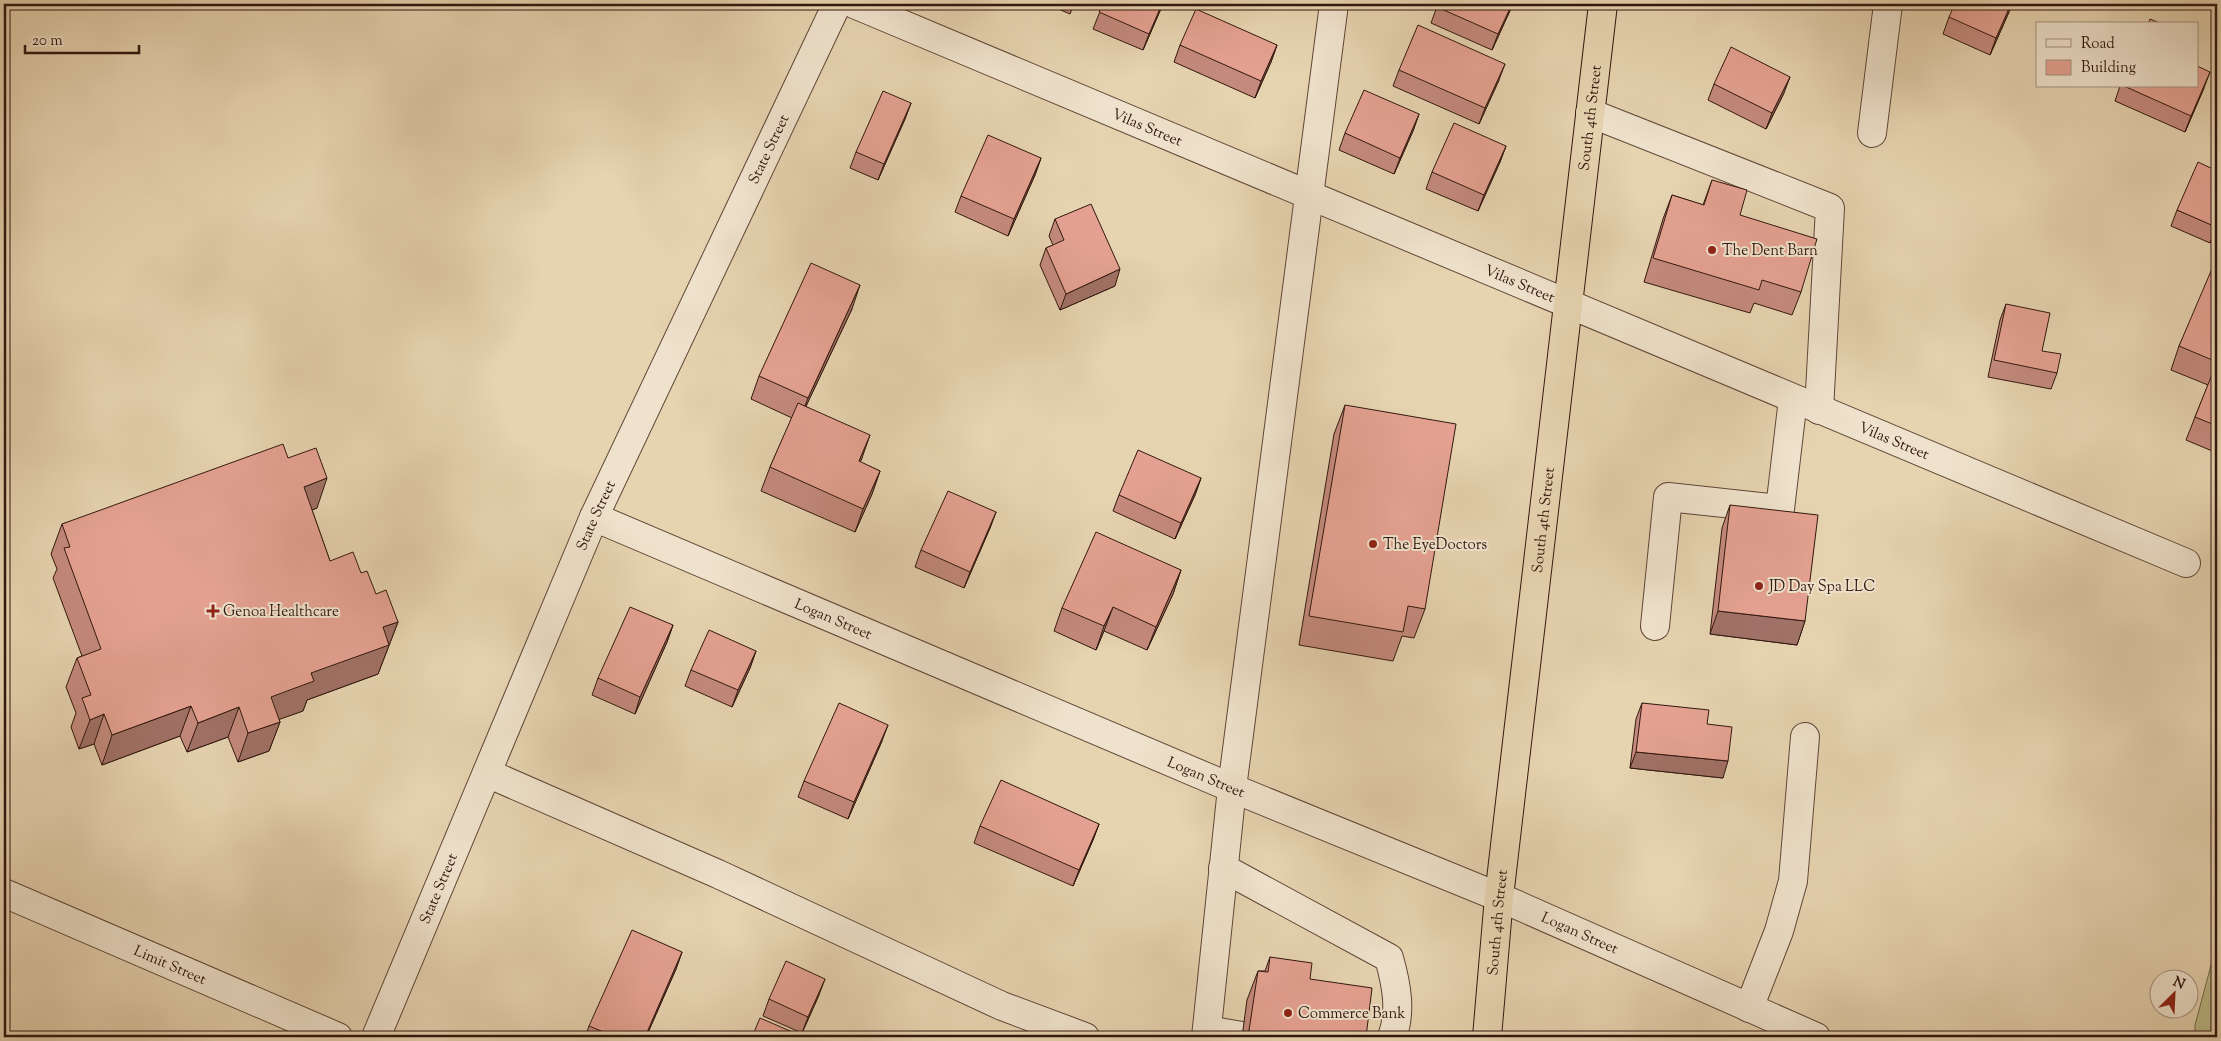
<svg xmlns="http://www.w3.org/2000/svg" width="2221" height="1041" viewBox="0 0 2221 1041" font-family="'Sorts Mill Goudy',serif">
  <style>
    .green { fill: #bbbb87; stroke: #76694a }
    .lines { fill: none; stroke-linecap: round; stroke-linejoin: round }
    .minor-casing { stroke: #5f4636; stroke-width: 30 }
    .highway-casing { stroke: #32170e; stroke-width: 30 }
    .minor { stroke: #efe2cc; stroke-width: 28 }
    .highway { stroke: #e6d3b0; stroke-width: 28 }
    .wall { fill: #c48a7d; stroke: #32170e }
    .shaded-wall { fill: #a07166; stroke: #32170e }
    .building { fill: #e4a191; stroke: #32170e }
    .poi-dot { fill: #8f2418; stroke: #efe2cc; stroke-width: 2 }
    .labels { text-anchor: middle; stroke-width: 4; stroke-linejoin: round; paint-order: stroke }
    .street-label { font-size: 15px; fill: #32170e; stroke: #efe2cc }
    .poi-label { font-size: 15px; fill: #32170e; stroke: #efe2cc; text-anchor: start }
  </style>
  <rect width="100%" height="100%" fill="#e6d3b0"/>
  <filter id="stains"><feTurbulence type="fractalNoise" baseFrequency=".004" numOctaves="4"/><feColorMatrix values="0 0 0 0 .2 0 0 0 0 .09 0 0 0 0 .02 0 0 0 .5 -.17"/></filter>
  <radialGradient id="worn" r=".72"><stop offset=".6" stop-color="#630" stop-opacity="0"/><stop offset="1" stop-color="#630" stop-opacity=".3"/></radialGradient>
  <polygon class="green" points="2217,943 2217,1037 2195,1037 2195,1025"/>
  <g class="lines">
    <g class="minor-casing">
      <g id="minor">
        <path id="s1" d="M 854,4 L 2186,563"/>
        <polyline points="1590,113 1830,208 1819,410"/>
        <polyline points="1872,133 1888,4"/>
        <path id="s2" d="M 594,517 L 1232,788 L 1499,897 L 1816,1037"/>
        <polyline points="1655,626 1668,497 1780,509 1793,399"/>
        <polyline points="487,773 718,874 1002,1006 1085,1037"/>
        <path d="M 1223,868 L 1389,958 C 1396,983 1402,1011 1392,1037"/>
        <path id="s3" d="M 4,893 L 338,1037"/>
        <polyline points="1749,1008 1779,931 1793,881 1805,737"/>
        <polyline points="1207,1030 1242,1036"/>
        <path id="s4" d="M 376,1037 L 594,517 L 837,4"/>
        <polyline points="1206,1037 1232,788 1334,4"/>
      </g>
    </g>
    <g class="highway-casing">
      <g id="highway">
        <path id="s5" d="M 1487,1037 L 1499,897 L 1603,4"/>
      </g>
    </g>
    <use href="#minor" class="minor"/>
    <use href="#highway" class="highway"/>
  </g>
  <g class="wall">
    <polygon points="1047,4 1074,4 1070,14"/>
    <polygon points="1103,4 1163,4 1143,50 1093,29"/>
    <polygon points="1438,4 1513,4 1492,50 1431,23"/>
    <polygon points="2009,12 1990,55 1943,34 1949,17"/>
    <polygon points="1180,45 1277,45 1271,62 1255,98 1174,62"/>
    <polygon points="1399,70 1499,80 1479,124 1393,86"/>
    <polygon points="1714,84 1784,93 1766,129 1708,100"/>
    <polygon points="2120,86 2197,86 2204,88 2185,132 2115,101"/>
    <polygon points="911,103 905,119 878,180 850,168 856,152"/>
    <polygon points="1419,114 1413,131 1394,174 1339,150 1345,133"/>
    <polygon points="1506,146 1500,162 1478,211 1426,189 1432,172"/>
    <polygon points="1041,158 1035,175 1008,236 955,212 961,196"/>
    <polygon points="1712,180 1740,215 1801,292 1792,315 1754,303 1750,313 1644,282 1663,219 1672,195 1703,205"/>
    <polygon points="2177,210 2217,227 2210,243 2171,226"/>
    <polygon points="1055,219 1115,286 1060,310 1040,265 1046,248 1053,245 1049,236"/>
    <polygon points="2217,266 2217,453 2186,440 2195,417 2208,385 2171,370 2179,346"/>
    <polygon points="2006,304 2042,351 2057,373 2051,389 1988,377 2000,320"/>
    <polygon points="852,309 806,406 862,458 860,462 880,471 872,494 855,532 761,491 770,467 792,418 751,399 759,376"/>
    <polygon points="1345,405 1425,609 1414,638 1402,636 1393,661 1299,645 1334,434"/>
    <polygon points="288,458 317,508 312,510 330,561 361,573 376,594 398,622 378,674 307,700 303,711 279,719 280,722 269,751 238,762 228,737 187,752 180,736 102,765 94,744 79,749 71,727 76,713 66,687 77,658 82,656 53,578 57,569 51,554 62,524"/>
    <polygon points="1201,478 1195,495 1175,539 1113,511 1119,495"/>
    <polygon points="1730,505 1805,621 1797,645 1710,634 1722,528"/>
    <polygon points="996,512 990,528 964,588 915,567 921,550"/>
    <polygon points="1181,570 1173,594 1147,650 1104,631 1096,650 1054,631 1062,608"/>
    <polygon points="673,625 667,642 635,714 592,695 598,678"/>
    <polygon points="756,651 750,668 732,707 685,686 691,670"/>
    <polygon points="1642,703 1707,724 1723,778 1630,768 1636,719"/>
    <polygon points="882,741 848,819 798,797 804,781"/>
    <polygon points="1099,824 1093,840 1073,886 974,843 980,826"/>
    <polygon points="682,952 676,969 646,1037 585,1037 589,1026"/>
    <polygon points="1270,957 1310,979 1366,1037 1242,1037 1247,1000 1258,971 1265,971"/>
    <polygon points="819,995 802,1033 763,1016 769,999"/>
  </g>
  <g class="shaded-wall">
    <polygon points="1162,4 1163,4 1143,50 1149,34"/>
    <polygon points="1512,4 1513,4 1492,50 1498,34"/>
    <polygon points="2011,4 2009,12 1990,55 1996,38"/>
    <polygon points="1277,45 1271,62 1255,98 1261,81"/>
    <polygon points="1505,64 1499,80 1479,124 1485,108"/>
    <polygon points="2210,72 2204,88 2185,132 2191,116"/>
    <polygon points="1790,77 1784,93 1766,129 1772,113"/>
    <polygon points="911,103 905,119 878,180 884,164"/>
    <polygon points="1419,114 1413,131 1394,174 1400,158"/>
    <polygon points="1506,146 1500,162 1478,211 1484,195"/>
    <polygon points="1041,158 1035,175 1008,236 1014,219"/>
    <polygon points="2217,224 2217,227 2210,243"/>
    <polygon points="1120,269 1115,286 1060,310 1066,294"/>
    <polygon points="860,285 852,309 799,421 808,398"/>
    <polygon points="870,435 862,458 850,485 859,461"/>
    <polygon points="880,471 872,494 855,532 863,509"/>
    <polygon points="327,478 317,508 293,517 304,487"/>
    <polygon points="1201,478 1195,495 1175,539 1181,523"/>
    <polygon points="996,512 990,528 964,588 970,572"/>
    <polygon points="1181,570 1173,594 1147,650 1156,627"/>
    <polygon points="1113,607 1104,631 1096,650 1104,626"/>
    <polygon points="1718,611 1805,621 1797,645 1710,634"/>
    <polygon points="398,622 378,674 307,700 303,711 261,726 271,697 311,673 383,627"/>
    <polygon points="673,625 667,642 635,714 640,697"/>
    <polygon points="756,651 750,668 732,707 738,690"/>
    <polygon points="191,706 180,736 102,765 112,735"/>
    <polygon points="239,707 228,737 187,752 198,723"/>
    <polygon points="104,714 94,744 79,749 90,720"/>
    <polygon points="280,722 269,751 238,762 248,733"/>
    <polygon points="888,725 882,741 848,819 854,802"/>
    <polygon points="1636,752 1728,761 1723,778 1630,768"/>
    <polygon points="1099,824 1093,840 1073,886 1079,870"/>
    <polygon points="682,952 676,969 646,1037 645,1037"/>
    <polygon points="825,979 819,995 802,1033 808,1017"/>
  </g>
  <g class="building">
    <polygon points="1103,4 1162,4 1149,34 1099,12"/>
    <polygon points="1438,4 1512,4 1498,34 1437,7"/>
    <polygon points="1955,4 2011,4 1996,38 1949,17"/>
    <polygon points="1196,9 1277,45 1261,81 1180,45"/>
    <polygon points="2150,19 2162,24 2148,24"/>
    <polygon points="1418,25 1505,64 1485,108 1399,70"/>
    <polygon points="1731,47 1790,77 1772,113 1714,84"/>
    <polygon points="2197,66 2210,72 2191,116 2124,86 2197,86"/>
    <polygon points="1364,90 1419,114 1400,158 1345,133"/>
    <polygon points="883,91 911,103 884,164 856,152"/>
    <polygon points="1454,123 1506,146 1484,195 1432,172"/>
    <polygon points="988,135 1041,158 1014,219 961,196"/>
    <polygon points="2198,162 2217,171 2217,224 2216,227 2177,210"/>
    <polygon points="1712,180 1747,190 1740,215 1817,239 1801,292 1762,280 1759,290 1653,258 1672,195 1704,205"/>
    <polygon points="1091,204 1120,269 1066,294 1046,248 1064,240 1055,219"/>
    <polygon points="811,263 860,285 808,398 759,376"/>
    <polygon points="2214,264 2217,266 2217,426 2195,417 2217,362 2179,346"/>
    <polygon points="2006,304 2050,313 2042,351 2061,354 2057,373 1994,360"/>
    <polygon points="798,403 870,435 859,461 880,471 863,509 770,467"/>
    <polygon points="1345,405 1456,424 1425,609 1408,606 1403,632 1309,616"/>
    <polygon points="283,444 288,458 316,448 327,478 304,487 330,561 353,552 361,573 367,571 376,594 386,590 398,622 383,627 389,645 311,673 314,681 271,697 280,722 248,733 239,707 198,723 191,706 112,735 104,714 90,720 82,698 91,695 77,658 101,649 64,548 70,547 62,524"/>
    <polygon points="1138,450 1201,478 1181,523 1119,495"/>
    <polygon points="948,491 996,512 970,572 921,550"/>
    <polygon points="1730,505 1818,515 1805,621 1718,611"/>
    <polygon points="1096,532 1181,570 1156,627 1113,607 1104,626 1062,608"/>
    <polygon points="630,607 673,625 640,697 598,678"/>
    <polygon points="709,630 756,651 738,690 691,670"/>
    <polygon points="839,703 888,725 854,802 804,781"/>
    <polygon points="1642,703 1709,710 1707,724 1732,727 1728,761 1636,752"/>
    <polygon points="1001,780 1099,824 1079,870 980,826"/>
    <polygon points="632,930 682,952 645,1037 616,1037 589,1026"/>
    <polygon points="1270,957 1312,963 1310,979 1372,988 1366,1037 1248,1037 1258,971 1268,972"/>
    <polygon points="786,961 825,979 808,1017 769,999"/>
    <polygon points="760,1018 804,1037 752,1037"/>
    <polygon points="111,1033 121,1037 109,1037"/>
  </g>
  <g class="poi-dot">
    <circle cx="1712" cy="250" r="5"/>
    <circle cx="1373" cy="544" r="5"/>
    <circle cx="1759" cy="586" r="5"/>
    <path d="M210.5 603.5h5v5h5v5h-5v5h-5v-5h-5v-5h5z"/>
    <circle cx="1288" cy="1013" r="5"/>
  </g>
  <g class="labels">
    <g class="street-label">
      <text dy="5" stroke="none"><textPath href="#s5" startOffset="925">South 4th Street</textPath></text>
      <text dy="5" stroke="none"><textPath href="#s1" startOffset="318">Vilas Street</textPath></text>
      <text dy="5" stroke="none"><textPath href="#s4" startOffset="971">State Street</textPath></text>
      <text dy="5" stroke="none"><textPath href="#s1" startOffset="722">Vilas Street</textPath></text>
      <text dy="5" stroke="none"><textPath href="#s1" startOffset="1128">Vilas Street</textPath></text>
      <text dy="5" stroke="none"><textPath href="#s4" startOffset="566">State Street</textPath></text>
      <text dy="5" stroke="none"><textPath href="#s5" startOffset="520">South 4th Street</textPath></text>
      <text dy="5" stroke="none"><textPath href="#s2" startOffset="260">Logan Street</textPath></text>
      <text dy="5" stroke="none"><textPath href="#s2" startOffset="665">Logan Street</textPath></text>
      <text dy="5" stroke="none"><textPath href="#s4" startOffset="161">State Street</textPath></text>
      <text dy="5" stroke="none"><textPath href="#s5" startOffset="115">South 4th Street</textPath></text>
      <text dy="5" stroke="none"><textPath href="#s2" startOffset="1070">Logan Street</textPath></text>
      <text dy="5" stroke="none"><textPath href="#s3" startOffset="181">Limit Street</textPath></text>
    </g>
    <g class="poi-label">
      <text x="1722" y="255">The Dent Barn</text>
      <text x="1383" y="549">The EyeDoctors</text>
      <text x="1769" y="591">JD Day Spa LLC</text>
      <text x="223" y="616">Genoa Healthcare</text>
      <text x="1298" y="1018">Commerce Bank</text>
    </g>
  </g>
  <rect width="2221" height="1041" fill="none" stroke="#e6d3b0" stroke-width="20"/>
  <rect x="5" y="5" width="2211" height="1031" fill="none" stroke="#32170e" stroke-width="2.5"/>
  <rect x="10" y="10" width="2201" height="1021" fill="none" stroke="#32170e"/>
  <rect x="2036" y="22" width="162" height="65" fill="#efe2cc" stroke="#a39180"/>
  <rect x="2046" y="39" width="25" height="8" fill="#efe2cc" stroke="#a39180"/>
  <text x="2081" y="48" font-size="15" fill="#32170e">Road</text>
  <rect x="2046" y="60" width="25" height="15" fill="#e4a191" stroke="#a39180"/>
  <text x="2081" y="72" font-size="15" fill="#32170e">Building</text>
  <g transform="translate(2174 994) rotate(24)"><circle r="24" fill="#efe2cc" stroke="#a39180"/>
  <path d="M0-4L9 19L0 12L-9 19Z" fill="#8f2418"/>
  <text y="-8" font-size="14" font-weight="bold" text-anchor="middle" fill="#32170e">N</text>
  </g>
  <path d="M25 45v8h114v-8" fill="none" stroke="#32170e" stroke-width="2.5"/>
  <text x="32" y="45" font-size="15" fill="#32170e" stroke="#efe2cc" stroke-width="4" paint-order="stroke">20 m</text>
  <rect width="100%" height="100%" filter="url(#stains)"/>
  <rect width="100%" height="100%" fill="url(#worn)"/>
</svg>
